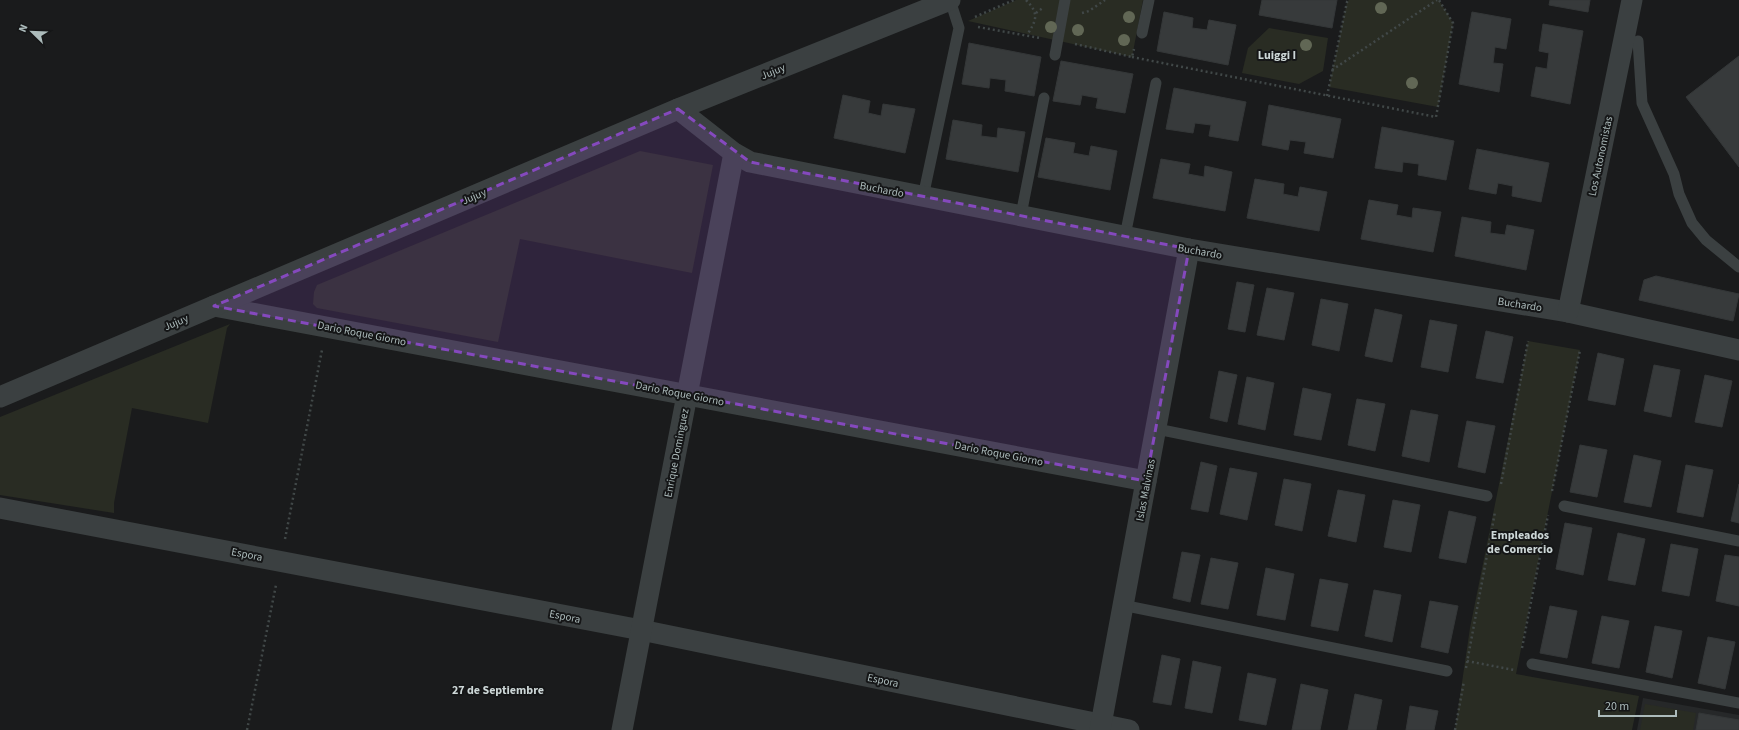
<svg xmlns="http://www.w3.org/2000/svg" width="1739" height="730" viewBox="0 0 1739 730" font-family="'Source Sans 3',sans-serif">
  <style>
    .built { fill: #262829 }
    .green { fill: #292c23 }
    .building { fill: #373a3b; stroke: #343738 }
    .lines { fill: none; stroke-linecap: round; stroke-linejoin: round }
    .path { stroke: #414848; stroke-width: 2.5; stroke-dasharray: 2 3; stroke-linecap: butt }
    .service { stroke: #3b4041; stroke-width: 11 }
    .minor { stroke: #3b4041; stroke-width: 21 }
    .tree { fill: #616755 }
    .marked { fill: #8549be; fill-opacity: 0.2; stroke: #8549be; stroke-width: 3; stroke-dasharray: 8 5; stroke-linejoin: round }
    .labels { text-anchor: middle; stroke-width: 4; stroke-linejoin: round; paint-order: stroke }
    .street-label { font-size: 11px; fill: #acbbbb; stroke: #151617 }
    .neighbourhood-label { font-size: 12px; font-weight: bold; fill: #cdd7d7; stroke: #151617 }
  </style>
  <rect width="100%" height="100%" fill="#1a1b1c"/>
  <polygon class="built" points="1643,698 1739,715 1739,730 1637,730"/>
  <g class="green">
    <polygon points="1016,0 1143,0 1132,57 968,21"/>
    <polygon points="1349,0 1439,0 1453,23 1438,107 1329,87 1347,2"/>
    <polygon points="1269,28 1328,38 1323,71 1299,84 1242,73 1248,48"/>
    <polygon points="640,151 713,165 692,273 520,239 498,342 317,308 313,304 314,292 317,285"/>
    <polygon points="230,324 227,328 208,423 132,408 114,503 114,513 0,495 0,417"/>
    <polygon points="1528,341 1580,350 1516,674 1639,696 1632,730 1455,730 1470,628"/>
    <polygon points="1645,704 1696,713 1693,730 1640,730"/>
  </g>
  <g class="building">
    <polygon points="1262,0 1337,0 1332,28 1259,15"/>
    <polygon points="1550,0 1590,0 1588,12 1549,5"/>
    <polygon points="1164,12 1193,18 1192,28 1207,30 1209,20 1236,25 1228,65 1157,51"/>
    <polygon points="1472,12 1511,19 1506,49 1495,47 1493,63 1503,64 1499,92 1459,84"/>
    <polygon points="1543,24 1583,31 1570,104 1531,96 1536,67 1547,69 1549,53 1539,51"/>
    <polygon points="969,43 1041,57 1034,96 1005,91 1006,80 990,78 989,88 962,84"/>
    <polygon points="1739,56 1739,167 1686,97"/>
    <polygon points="1061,61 1133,74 1125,113 1096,108 1098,98 1082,95 1080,105 1053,101"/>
    <polygon points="1174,88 1246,102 1238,141 1209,136 1211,125 1195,123 1193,133 1166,129"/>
    <polygon points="843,95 870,101 868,113 881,116 883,104 915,109 905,153 834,138"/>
    <polygon points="1269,105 1341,119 1333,158 1304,153 1306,142 1290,140 1288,150 1262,145"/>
    <polygon points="953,120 982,125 981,136 997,138 998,128 1025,132 1018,172 946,159"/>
    <polygon points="1382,127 1454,141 1446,180 1418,175 1419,164 1403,162 1402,172 1375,168"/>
    <polygon points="1046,138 1075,143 1073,153 1089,156 1091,146 1117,151 1110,190 1038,177"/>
    <polygon points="1477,149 1549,163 1541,202 1512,196 1513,186 1498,183 1496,194 1469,189"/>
    <polygon points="1161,159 1190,164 1188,174 1204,177 1205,166 1232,172 1225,211 1153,198"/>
    <polygon points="1255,179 1284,184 1283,194 1298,197 1300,187 1327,192 1319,231 1247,218"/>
    <polygon points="1369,200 1398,205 1396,215 1412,218 1413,208 1441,212 1433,252 1361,239"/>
    <polygon points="1462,217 1491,222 1490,233 1505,235 1507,225 1534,230 1526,270 1455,256"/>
    <polygon points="1656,276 1739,294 1733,321 1639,300 1644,280"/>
    <polygon points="1237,282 1254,285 1245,332 1228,329"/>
    <polygon points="1267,288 1294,293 1284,340 1257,335"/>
    <polygon points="1321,299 1348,304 1339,351 1312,345"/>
    <polygon points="1375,309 1402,315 1392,362 1365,356"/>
    <polygon points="1430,320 1457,325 1448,372 1421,367"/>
    <polygon points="1486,331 1513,337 1503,383 1476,378"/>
    <polygon points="1598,353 1624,359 1615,405 1588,400"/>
    <polygon points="1654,365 1680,370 1671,417 1644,411"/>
    <polygon points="1219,371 1237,375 1227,422 1210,418"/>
    <polygon points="1705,375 1732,381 1722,427 1695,422"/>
    <polygon points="1247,377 1274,383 1265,430 1238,424"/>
    <polygon points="1303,388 1331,394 1321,440 1294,435"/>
    <polygon points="1357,399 1385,404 1375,451 1348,445"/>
    <polygon points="1411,410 1438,415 1429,462 1402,456"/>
    <polygon points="1467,421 1495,426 1485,473 1458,467"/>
    <polygon points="1580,445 1607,450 1597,497 1570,492"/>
    <polygon points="1634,455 1661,461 1651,507 1624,502"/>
    <polygon points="1201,462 1217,466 1208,512 1191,509"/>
    <polygon points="1686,465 1713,470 1703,517 1677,512"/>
    <polygon points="1230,468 1257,473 1247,520 1220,514"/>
    <polygon points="1284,479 1311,484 1302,531 1275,525"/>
    <polygon points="1739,484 1739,523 1731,521"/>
    <polygon points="1338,490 1365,495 1356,542 1328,536"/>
    <polygon points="1393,500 1420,505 1411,552 1384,547"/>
    <polygon points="1449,511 1476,517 1466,563 1439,558"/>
    <polygon points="1565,523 1592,528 1583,575 1556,569"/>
    <polygon points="1618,533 1645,539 1635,585 1608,580"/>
    <polygon points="1671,544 1698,549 1689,596 1662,591"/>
    <polygon points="1182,552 1200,555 1190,602 1173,598"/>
    <polygon points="1725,555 1739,557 1739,606 1716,601"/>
    <polygon points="1211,558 1238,563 1228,609 1201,604"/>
    <polygon points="1266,568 1294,574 1285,620 1257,615"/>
    <polygon points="1320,579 1348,584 1338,631 1311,626"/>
    <polygon points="1374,590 1401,595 1392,642 1365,636"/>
    <polygon points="1430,601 1458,606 1448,653 1421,647"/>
    <polygon points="1550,606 1577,611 1567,658 1540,653"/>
    <polygon points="1602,616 1629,621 1619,668 1592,663"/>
    <polygon points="1655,626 1682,631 1672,678 1646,672"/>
    <polygon points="1708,637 1735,642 1725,689 1698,683"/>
    <polygon points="1162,655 1180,659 1171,705 1153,702"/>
    <polygon points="1193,661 1221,667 1212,713 1185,708"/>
    <polygon points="1248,673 1276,679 1266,725 1239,720"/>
    <polygon points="1301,684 1328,690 1320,730 1292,730"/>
    <polygon points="1355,694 1382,700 1376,730 1348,730"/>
    <polygon points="1410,706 1438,711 1434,730 1406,730"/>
    <polygon points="1699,713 1739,720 1739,730 1696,730"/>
  </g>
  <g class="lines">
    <g class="path">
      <path d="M 1026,0 C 1040,14 1036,21 1027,35"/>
      <polyline points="1036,13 1044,7"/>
      <polyline points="1082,13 1089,11 1105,0"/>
      <polyline points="975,17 1014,0"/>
      <polyline points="978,27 1040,38"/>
      <polyline points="1075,44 1132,57 1134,49"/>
      <polyline points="1132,57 1436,117 1453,23 1439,0"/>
      <polyline points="1332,70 1437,0"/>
      <polyline points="1327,96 1347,2 1349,0"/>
      <polyline points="1501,484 1528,341"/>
      <polyline points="1552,491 1580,350"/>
      <polyline points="285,539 322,350"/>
      <polyline points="1522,648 1548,515"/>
      <polyline points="1467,661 1514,670"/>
      <polyline points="1466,668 1495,512"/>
      <polyline points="247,730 276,585"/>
      <polyline points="1455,730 1464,681"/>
    </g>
    <g class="service">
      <polyline points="1142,33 1149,0"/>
      <polyline points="1638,41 1642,103 1674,174 1679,194 1692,223 1706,240 1739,267"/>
      <polyline points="1055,55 1065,0"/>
      <polyline points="923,197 959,28 950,0"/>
      <polyline points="1021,215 1044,98"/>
      <polyline points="1125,236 1156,83"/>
      <polyline points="1157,429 1487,496"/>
      <polyline points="1564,506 1739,541"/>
      <polyline points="1122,605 1447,671"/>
      <polyline points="1532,664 1739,703"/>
    </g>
    <g class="minor">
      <polyline points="678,109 734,153 750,162 1189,249 1568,312 1739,350"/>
      <polyline points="214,306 1146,481"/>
      <polyline points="1568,312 1632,0"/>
      <polyline points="0,397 678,109 950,0"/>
      <polyline points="0,508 641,630 1129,730"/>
      <polyline points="622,730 734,153"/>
      <polyline points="1100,730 1189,249"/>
    </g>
  </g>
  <g class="tree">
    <circle cx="1381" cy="8" r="6"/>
    <circle cx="1129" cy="17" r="6"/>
    <circle cx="1051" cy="27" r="6"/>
    <circle cx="1078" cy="30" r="6"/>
    <circle cx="1124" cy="40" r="6"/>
    <circle cx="1306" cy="45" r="6"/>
    <circle cx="1412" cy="83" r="6"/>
  </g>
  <path class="marked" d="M 678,109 L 750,162 L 1189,249 L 1146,481 L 214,306 Z"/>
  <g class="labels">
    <g class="street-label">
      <text transform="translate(773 71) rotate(-22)" y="4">Jujuy</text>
      <text transform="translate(1600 156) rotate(-78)" y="4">Los Autonomistas</text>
      <text transform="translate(882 189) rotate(11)" y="4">Buchardo</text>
      <text transform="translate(474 196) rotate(-23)" y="4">Jujuy</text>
      <text transform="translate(1200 251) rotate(10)" y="4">Buchardo</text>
      <text transform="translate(1520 304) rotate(9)" y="4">Buchardo</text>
      <text transform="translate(176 322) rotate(-23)" y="4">Jujuy</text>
      <text transform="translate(362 333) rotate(11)" y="4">Dario Roque Giorno</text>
      <text transform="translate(680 393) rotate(11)" y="4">Dario Roque Giorno</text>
      <text transform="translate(676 453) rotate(-79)" y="4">Enrique Dominguez</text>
      <text transform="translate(999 453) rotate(11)" y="4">Dario Roque Giorno</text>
      <text transform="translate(1145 490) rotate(-79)" y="4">Islas Malvinas</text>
      <text transform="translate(247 554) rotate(11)" y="4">Espora</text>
      <text transform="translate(565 616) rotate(11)" y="4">Espora</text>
      <text transform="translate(883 680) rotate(12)" y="4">Espora</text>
    </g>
    <g class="neighbourhood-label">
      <text x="1277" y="59">Luiggi I</text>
      <text x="1520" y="539">Empleados<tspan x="1520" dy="14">de Comercio</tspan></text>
      <text x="498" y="694">27 de Septiembre</text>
    </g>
  </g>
  <g transform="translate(32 32) rotate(293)" stroke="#151617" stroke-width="3" paint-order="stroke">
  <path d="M0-3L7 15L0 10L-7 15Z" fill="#acbbbb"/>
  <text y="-6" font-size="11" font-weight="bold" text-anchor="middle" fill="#acbbbb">N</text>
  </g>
  <path d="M1599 710v6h77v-6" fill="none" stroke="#acbbbb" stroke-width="2"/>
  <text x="1605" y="710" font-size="12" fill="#acbbbb" stroke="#151617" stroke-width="3" paint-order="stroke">20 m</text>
</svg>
